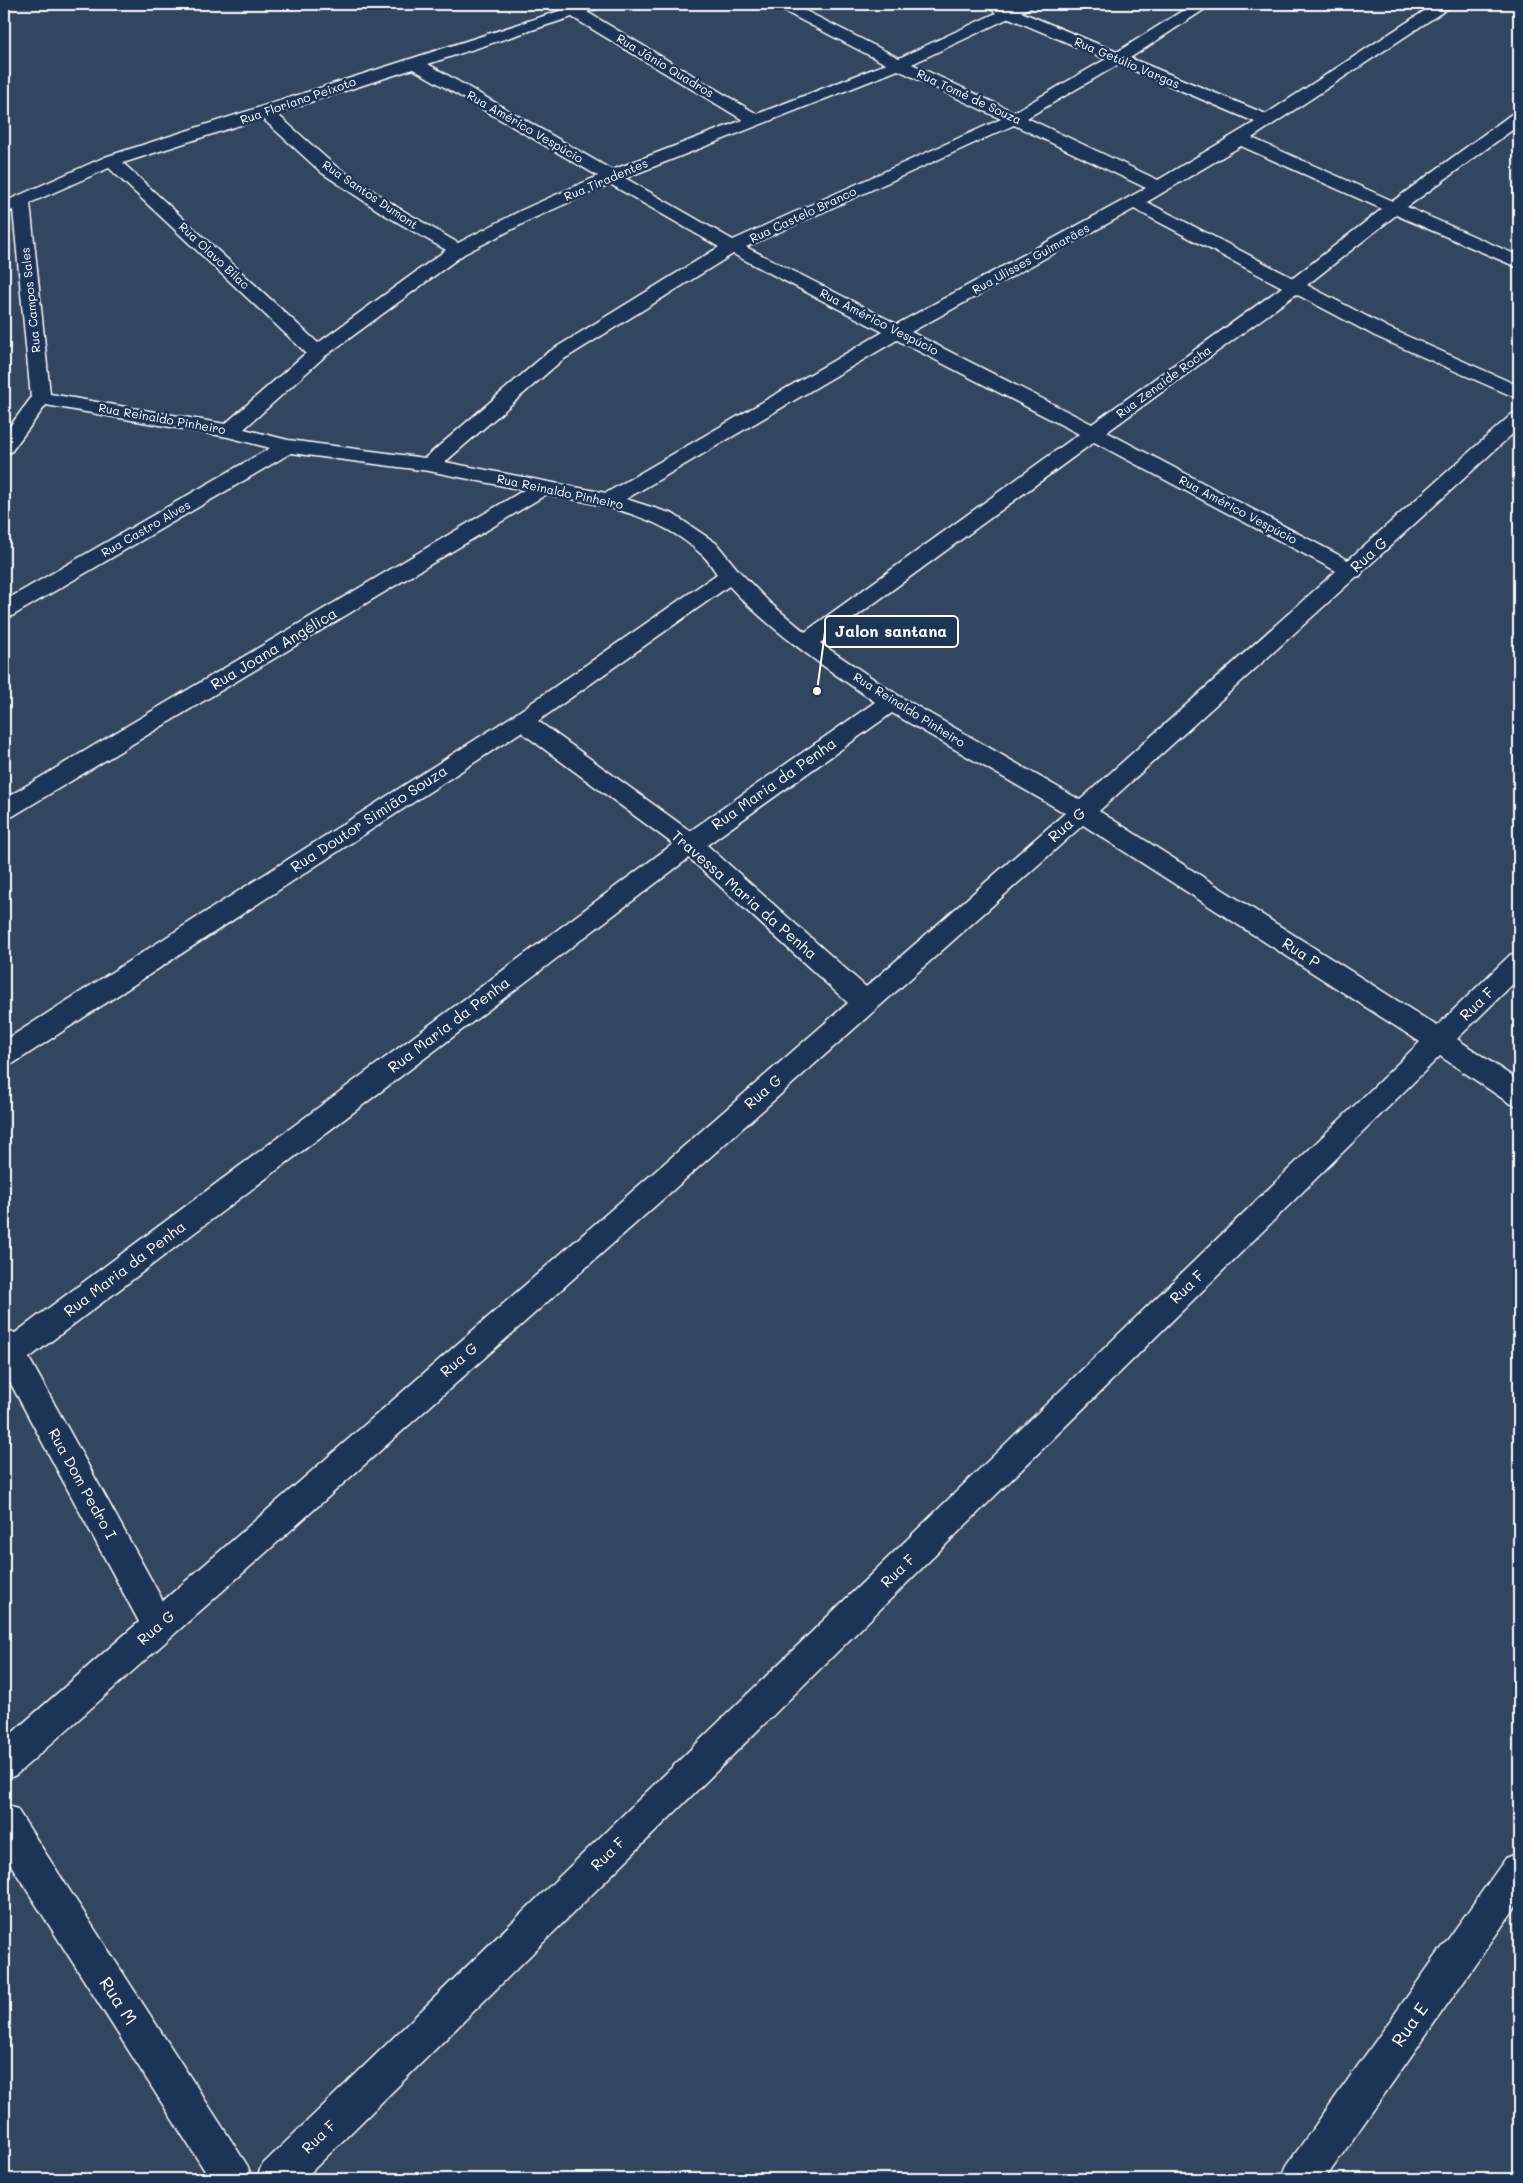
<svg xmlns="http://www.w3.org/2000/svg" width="1523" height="2183" viewBox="0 0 1523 2183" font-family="Mali,sans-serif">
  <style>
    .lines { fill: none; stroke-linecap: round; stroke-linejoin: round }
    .street-casing { stroke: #fff; stroke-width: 3 }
    .street { fill: #1d3557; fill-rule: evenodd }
    .labels { text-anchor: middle; stroke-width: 5; stroke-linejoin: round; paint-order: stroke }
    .far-street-label { font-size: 12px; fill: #fff; stroke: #1d3557 }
    .street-label { font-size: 15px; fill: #fff; stroke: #1d3557 }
    .near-street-label { font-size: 18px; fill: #fff; stroke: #1d3557 }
    .leader { fill: none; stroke: #fff; stroke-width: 2 }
    .callout-dot { fill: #fff; stroke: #1d3557; stroke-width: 2 }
    .callout { fill: #1d3557; stroke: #fff; stroke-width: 2 }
    .callout-label { font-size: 16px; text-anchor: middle; font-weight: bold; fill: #fff }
  </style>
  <rect width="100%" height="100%" fill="#33465f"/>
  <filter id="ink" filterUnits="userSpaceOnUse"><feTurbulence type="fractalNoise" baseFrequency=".02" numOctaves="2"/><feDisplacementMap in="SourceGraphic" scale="10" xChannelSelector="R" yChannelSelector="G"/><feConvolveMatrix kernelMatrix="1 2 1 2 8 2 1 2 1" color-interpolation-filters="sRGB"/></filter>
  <g filter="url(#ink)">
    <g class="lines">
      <g class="street-casing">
        <g id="street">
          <path d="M 581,4 L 603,4 L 601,7 L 587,12 L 757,114 L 886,64 L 776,7 L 774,4 L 792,4 L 899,58 L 996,13 L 990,8 L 997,4 L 1008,7 L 1014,4 L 1033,4 L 1031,7 L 1021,12 L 1117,52 L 1193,4 L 1210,4 L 1208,7 L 1130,58 L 1266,114 L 1435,4 L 1452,4 L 1450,7 L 1252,138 L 1393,201 L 1513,113 L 1519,112 L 1519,125 L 1407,207 L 1519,256 L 1519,268 L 1396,215 L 1307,285 L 1389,328 L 1519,386 L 1519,399 L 1375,336 L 1296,294 L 1107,432 L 1348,560 L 1512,414 L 1519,412 L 1519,428 L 1363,571 L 1360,576 L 1356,577 L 1099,811 L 1437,1026 L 1510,955 L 1519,952 L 1519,978 L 1457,1039 L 1519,1081 L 1519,1106 L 1509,1103 L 1440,1056 L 304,2179 L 256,2179 L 262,2165 L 1420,1042 L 1083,825 L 16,1775 L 4,1780 L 4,1740 L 139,1622 L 4,1371 L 4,1328 L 15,1333 L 673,844 L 521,732 L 14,1063 L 4,1066 L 4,1041 L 514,715 L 717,574 C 712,567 707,558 700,553 C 658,514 601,505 547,494 L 13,816 L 4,819 L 4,799 L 524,490 L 429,471 L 291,453 L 12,616 L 4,618 L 4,601 L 270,448 L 228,437 L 46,405 L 11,452 L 4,454 L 4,434 L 31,398 L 13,210 L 4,213 L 4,202 L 105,157 ZM 572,17 L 743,120 L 612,170 L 428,64 ZM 1009,18 L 1106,59 L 1014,112 L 912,64 ZM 1119,64 L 1255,122 L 1158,180 L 1027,118 ZM 413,69 L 598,176 L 522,210 L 458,243 L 397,207 L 334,165 L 276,113 ZM 898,70 L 1001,119 L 733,240 L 625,178 ZM 262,118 L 322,173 L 385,215 L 446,250 L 318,343 L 123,163 ZM 1014,125 L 1146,188 L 897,324 L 746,247 ZM 1241,146 L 1382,209 L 1293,278 L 1147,202 ZM 109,168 L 306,353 L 225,424 L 50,394 L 30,203 ZM 610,184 L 719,247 L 547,353 L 425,458 L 288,440 L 244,429 L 324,357 L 464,254 L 534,218 ZM 1134,209 L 1282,287 L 1092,424 L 911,332 ZM 733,254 L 883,332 L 606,493 L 445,462 L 561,361 ZM 897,340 L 1079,434 L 805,632 L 770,603 L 738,570 L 716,543 L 673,514 L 626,499 ZM 1094,442 L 1336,571 L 1080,800 L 899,696 L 820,643 ZM 729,586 C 772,632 823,666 875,702 L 690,831 L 538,721 ZM 892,713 L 1065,813 L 866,987 L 707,845 ZM 689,858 L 848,1003 L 163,1601 L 29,1358 Z"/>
          <polygon points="4,1804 17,1809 247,2165 253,2179 210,2179 4,1854"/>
          <polygon points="1519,1853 1519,1902 1325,2179 1281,2179 1287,2165 1506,1858"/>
        </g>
      </g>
      <use href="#street" class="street"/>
    </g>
  </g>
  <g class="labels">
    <g class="far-street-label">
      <text transform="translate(1127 63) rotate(23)" y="4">Rua Getúlio Vargas</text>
      <text transform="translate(665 66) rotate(31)" y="4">Rua Jânio Quadros</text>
      <text transform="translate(969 97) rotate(25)" y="4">Rua Tomé de Souza</text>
      <text transform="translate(298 101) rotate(-19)" y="4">Rua Floriano Peixoto</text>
      <text transform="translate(525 127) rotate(30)" y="4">Rua Américo Vespúcio</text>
      <text transform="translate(606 180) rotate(-23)" y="4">Rua Tiradentes</text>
      <text transform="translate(370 195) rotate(34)" y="4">Rua Santos Dumont</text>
      <text transform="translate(803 215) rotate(-25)" y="4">Rua Castelo Branco</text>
      <text transform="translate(214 256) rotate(43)" y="4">Rua Olavo Bilac</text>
      <text transform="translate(1031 259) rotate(-29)" y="4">Rua Ulisses Guimarães</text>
      <text transform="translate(31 300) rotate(-96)" y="4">Rua Campos Sales</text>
      <text transform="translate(879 322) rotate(27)" y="4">Rua Américo Vespúcio</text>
      <text transform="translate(1164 382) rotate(-36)" y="4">Rua Zenaide Rocha</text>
      <text transform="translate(162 419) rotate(10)" y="4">Rua Reinaldo Pinheiro</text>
      <text transform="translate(560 492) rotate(12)" y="4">Rua Reinaldo Pinheiro</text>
      <text transform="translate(1238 510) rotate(28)" y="4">Rua Américo Vespúcio</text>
      <text transform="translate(146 529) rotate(-30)" y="4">Rua Castro Alves</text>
      <text transform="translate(909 710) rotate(32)" y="4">Rua Reinaldo Pinheiro</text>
    </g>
    <g class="street-label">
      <text transform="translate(1369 555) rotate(-42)" y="5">Rua G</text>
      <text transform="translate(274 649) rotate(-31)" y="5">Rua Joana Angélica</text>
      <text transform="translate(774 784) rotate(-35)" y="5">Rua Maria da Penha</text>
      <text transform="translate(369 819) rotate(-33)" y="5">Rua Doutor Simião Souza</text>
      <text transform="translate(1067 825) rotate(-41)" y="5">Rua G</text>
      <text transform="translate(744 895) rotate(41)" y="5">Travessa Maria da Penha</text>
      <text transform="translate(1301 953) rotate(33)" y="5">Rua P</text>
      <text transform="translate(1477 1004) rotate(-44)" y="5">Rua F</text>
      <text transform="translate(449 1025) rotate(-37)" y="5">Rua Maria da Penha</text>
      <text transform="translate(763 1092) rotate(-41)" y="5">Rua G</text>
      <text transform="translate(125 1269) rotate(-37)" y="5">Rua Maria da Penha</text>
      <text transform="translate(1187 1287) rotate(-44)" y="5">Rua F</text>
      <text transform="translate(459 1360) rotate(-41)" y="5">Rua G</text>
      <text transform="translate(82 1484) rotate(61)" y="5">Rua Dom Pedro I</text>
      <text transform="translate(898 1571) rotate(-44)" y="5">Rua F</text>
      <text transform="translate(156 1628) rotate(-41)" y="5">Rua G</text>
      <text transform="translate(608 1854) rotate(-44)" y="5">Rua F</text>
      <text transform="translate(319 2137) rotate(-44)" y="5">Rua F</text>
    </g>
    <g class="near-street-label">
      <text transform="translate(118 2001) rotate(57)" y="6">Rua M</text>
      <text transform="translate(1410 2025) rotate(-55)" y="6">Rua E</text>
    </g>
  </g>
  <path class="leader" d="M817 691L825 632"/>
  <circle class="callout-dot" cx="817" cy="691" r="5"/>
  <rect class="callout" x="825" y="616" width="133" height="31" rx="5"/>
  <g class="callout-label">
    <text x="891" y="637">Jalon santana</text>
  </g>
  <rect width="1523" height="2183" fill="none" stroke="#1d3557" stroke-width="20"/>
  <rect x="10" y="10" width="1503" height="2163" fill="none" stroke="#fff" stroke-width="2" filter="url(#ink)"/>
</svg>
